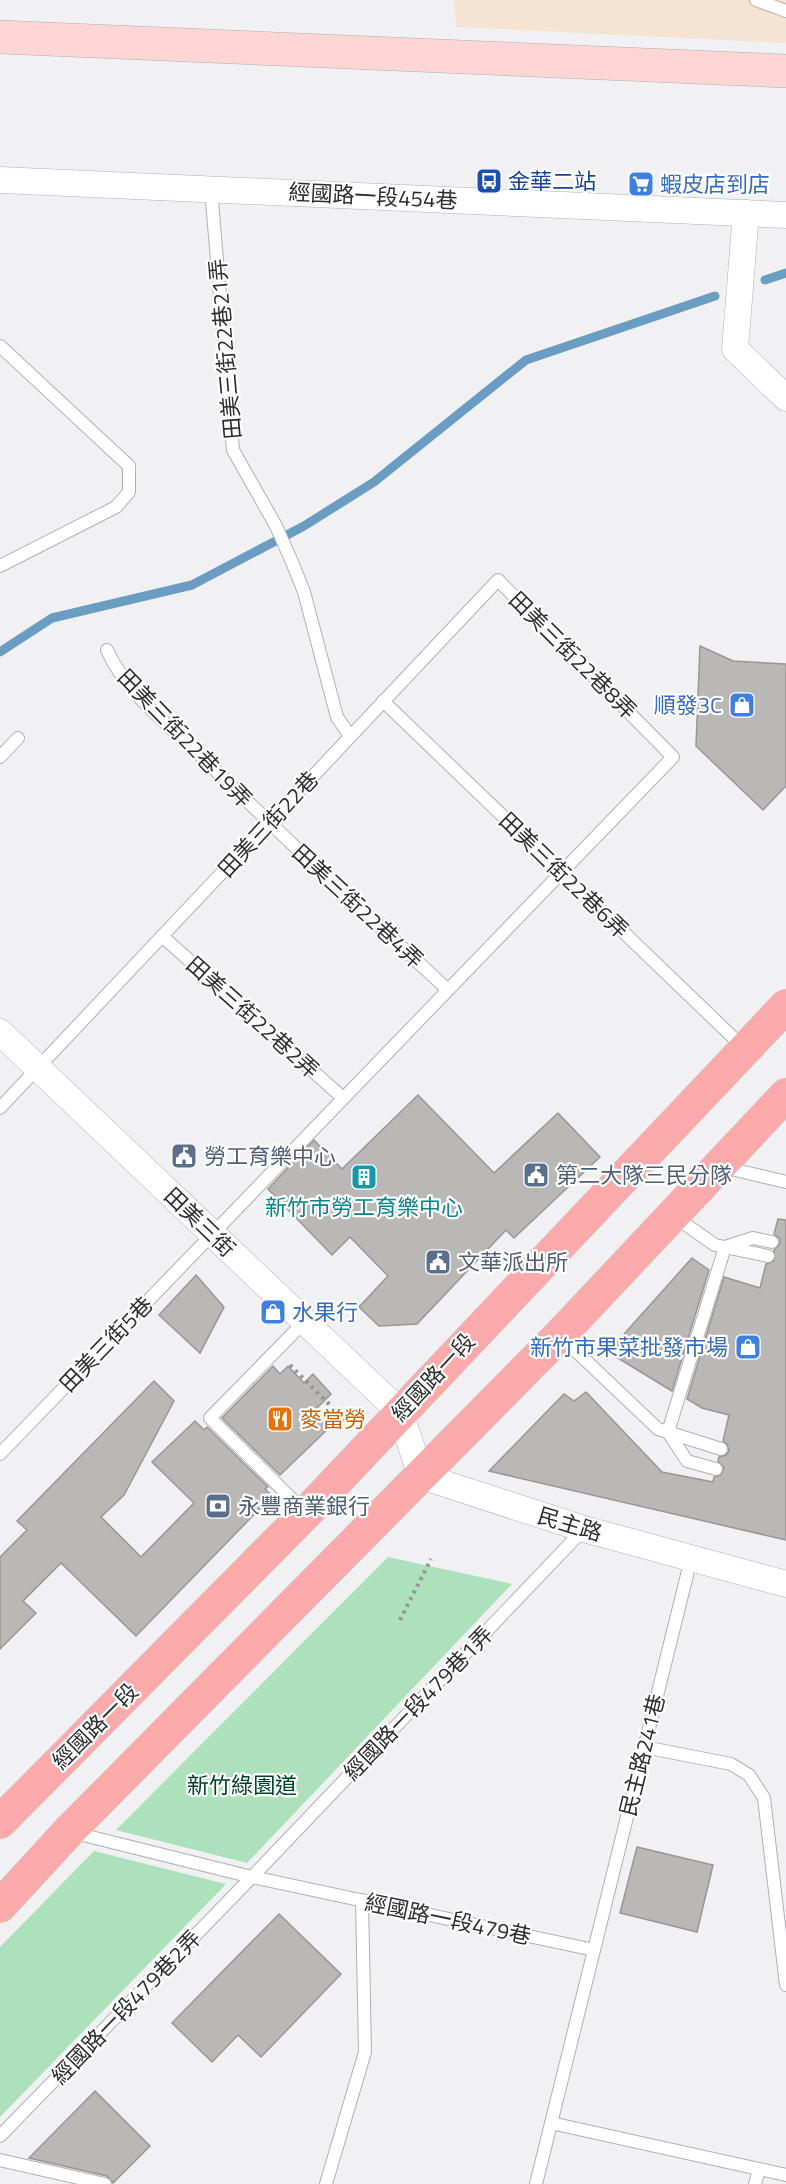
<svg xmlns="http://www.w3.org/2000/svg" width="786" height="2184" viewBox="0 0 786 2184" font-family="'Titillium Web','Noto Sans TC',sans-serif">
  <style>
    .medical { fill: #f6e4d3 }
    .green { fill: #ace1bc }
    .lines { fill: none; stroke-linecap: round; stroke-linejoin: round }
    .stream { stroke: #6b9cc2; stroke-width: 9 }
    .building { fill: #bab8b7; stroke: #989696; stroke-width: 1.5 }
    .lane-casing { stroke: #b0b0b2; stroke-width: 14 }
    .street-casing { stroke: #b0b0b2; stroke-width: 27 }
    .secondary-casing { stroke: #b0b0b2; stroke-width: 34 }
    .primary-casing { stroke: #cccdcd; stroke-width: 34 }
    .path { stroke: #959596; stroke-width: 4; stroke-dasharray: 3 4.5; stroke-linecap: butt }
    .lane { stroke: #fff; stroke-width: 12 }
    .street { stroke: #fff; stroke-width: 26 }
    .secondary { stroke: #fdd5d5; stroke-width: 33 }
    .primary { stroke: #faaaaa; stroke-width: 33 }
    .labels { text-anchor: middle; stroke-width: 4.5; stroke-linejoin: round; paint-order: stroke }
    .transit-label { font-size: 22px; fill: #164399; stroke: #fff; text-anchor: start }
    .shop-label { font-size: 22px; fill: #366cbe; stroke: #fff; text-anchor: start }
    .street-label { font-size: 22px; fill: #2c2d2d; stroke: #fff }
    .service-label { font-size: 22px; fill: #4e5e75; stroke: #fff; text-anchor: start }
    .culture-label { font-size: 22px; fill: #0d838f; stroke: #fff }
    .food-label { font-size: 22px; fill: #c56008; stroke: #fff; text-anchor: start }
    .park-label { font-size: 22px; fill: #004322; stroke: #fff }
  </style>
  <rect width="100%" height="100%" fill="#f1f1f3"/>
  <polygon class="medical" points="454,0 786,0 786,43 456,27"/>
  <g class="green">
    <polygon points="388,1557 512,1584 247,1863 116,1830"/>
    <polygon points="94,1851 226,1884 0,2117 0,1947"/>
  </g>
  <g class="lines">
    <g class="stream">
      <polyline points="765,280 786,273"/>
      <polyline points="0,652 52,618 192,585 304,526 374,482 526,360 715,296"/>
    </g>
  </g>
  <g class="building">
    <polygon points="700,646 733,661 786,664 786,786 763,810 696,746"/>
    <polygon points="418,1095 494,1173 558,1113 600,1157 514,1238 506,1230 417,1324 379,1326 359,1307 388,1276 350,1237 332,1255 268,1189 314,1140 342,1169"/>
    <polygon points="778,1219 786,1220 786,1540 489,1471 564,1394 574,1401 586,1392 662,1472 713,1482 714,1477 721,1475 724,1468 718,1461 719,1457 726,1455 729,1451 727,1444 723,1441 729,1415 702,1408 687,1399 724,1277 760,1288 766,1264 774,1261 774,1250 780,1244 780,1239 774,1234"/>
    <polygon points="692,1258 709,1270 672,1391 608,1352"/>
    <polygon points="196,1275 224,1307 200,1353 159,1315"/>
    <polygon points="273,1366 280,1374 288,1366 304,1383 313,1374 331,1394 315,1410 331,1426 280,1475 222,1418"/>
    <polygon points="154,1381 174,1401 124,1495 101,1517 141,1557 194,1503 152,1462 195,1421 204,1430 207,1427 268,1487 265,1489 272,1496 136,1636 61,1563 23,1601 36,1613 0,1649 0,1557 27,1530 17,1521"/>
    <polygon points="637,1847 713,1865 697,1932 620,1913"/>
    <polygon points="279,1914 341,1974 261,2057 238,2035 212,2062 172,2023"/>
    <polygon points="95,2091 150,2146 113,2183 107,2176 29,2158"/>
  </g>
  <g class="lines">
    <g class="lane-casing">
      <g id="lane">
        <polyline points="756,0 786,11"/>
        <polyline points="211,189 233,450 276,526 292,562 304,592 337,717 350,736"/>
        <polyline points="0,346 129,466 129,492 116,507 0,566"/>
        <path d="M 107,650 C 126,693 170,726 203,758 C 283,837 365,913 448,990"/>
        <polyline points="383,701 744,1048"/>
        <polyline points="0,757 18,738"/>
        <polyline points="162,936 343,1098"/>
        <polyline points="0,1108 498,580 673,757 0,1454"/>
        <polyline points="723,1167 786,1182"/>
        <polyline points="675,1217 715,1245 768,1256"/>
        <polyline points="305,1321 210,1418 305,1512"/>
        <polyline points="560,1336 658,1429 721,1449"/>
        <polyline points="716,1469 687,1461 668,1432 725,1247 753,1238 772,1242"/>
        <polyline points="644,1747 731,1764 749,1775 764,1798 786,1985"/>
        <polyline points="71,1832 252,1877 594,1950"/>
        <polyline points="551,2123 786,2175"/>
        <polyline points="0,2136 252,1877 584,1529"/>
        <polyline points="0,2160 105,2184"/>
        <polyline points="326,2184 365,2052 362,1900"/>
        <polyline points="536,2184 691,1559"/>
        <polyline points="755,2184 759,2169"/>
      </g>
    </g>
    <g class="street-casing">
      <g id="street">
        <polyline points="0,180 786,215"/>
        <polyline points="746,213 735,349 786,398"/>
        <polyline points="0,1032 400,1412 421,1476 584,1529 786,1584"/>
      </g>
    </g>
    <g class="secondary-casing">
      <polyline id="secondary" points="0,37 786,71"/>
    </g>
    <g class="primary-casing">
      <g id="primary">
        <polyline points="0,1822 306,1513 786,1006"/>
        <polyline points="0,1906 69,1831 559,1336 786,1095"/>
      </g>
    </g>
    <g class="path">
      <polyline points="290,1365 348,1423"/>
      <polyline points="400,1620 431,1559"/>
    </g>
    <use href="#lane" class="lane"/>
    <use href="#street" class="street"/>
    <use href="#secondary" class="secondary"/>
    <use href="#primary" class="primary"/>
  </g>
  <defs>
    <g id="bus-square" transform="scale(1.35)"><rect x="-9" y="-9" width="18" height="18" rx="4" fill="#1a4fb4" stroke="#fff"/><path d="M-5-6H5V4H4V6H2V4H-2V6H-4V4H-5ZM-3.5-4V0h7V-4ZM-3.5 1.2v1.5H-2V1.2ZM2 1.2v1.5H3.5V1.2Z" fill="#fff"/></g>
    <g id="supermarket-square" transform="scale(1.35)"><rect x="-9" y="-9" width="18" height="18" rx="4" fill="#3f7fe0" stroke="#fff"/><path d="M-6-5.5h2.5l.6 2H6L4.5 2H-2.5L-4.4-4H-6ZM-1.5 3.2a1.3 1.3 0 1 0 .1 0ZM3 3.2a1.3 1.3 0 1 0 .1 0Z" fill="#fff"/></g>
    <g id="shop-square" transform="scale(1.35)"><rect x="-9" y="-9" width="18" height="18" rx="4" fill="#3f7fe0" stroke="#fff"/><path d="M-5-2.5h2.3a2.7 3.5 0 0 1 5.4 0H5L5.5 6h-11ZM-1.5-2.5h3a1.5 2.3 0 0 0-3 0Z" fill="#fff"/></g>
    <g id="civic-square" transform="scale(1.35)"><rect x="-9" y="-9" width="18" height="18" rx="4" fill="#5c6f8a" stroke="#fff"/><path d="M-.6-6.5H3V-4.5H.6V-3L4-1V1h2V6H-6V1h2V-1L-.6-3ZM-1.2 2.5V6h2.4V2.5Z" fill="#fff"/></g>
    <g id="building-square" transform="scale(1.35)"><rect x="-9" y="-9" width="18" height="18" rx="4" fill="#0f9aa8" stroke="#fff"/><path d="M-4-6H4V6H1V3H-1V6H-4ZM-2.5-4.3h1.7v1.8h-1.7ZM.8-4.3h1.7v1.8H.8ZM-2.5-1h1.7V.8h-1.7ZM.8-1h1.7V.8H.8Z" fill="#fff"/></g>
    <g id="restaurant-square" transform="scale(1.35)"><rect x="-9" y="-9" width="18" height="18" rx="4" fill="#e8710a" stroke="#fff"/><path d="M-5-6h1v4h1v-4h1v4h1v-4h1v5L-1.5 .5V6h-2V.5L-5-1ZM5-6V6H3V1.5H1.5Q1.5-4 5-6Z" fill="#fff"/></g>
    <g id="bank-square" transform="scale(1.35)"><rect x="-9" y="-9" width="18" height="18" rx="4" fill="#5c6f8a" stroke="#fff"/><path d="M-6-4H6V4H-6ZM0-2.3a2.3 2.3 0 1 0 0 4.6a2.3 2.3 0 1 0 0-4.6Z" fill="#fff"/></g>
  </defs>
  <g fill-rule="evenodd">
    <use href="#bus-square" x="489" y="181"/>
    <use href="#supermarket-square" x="641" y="184"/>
    <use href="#shop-square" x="742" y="705"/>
    <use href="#civic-square" x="184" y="1156"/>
    <use href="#civic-square" x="536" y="1175"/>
    <use href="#building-square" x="364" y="1177"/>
    <use href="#civic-square" x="438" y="1262"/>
    <use href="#shop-square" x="273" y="1312"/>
    <use href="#shop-square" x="748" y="1347"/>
    <use href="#restaurant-square" x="280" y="1419"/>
    <use href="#bank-square" x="218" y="1506"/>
  </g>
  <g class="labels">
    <g class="transit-label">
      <text x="508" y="189">金華二站</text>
    </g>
    <g class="shop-label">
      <text x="660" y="192">蝦皮店到店</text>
      <text x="722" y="713" text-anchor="end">順發3C</text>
      <text x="292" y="1320">水果行</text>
      <text x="728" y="1355" text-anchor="end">新竹市果菜批發市場</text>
    </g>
    <g class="street-label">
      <text transform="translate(373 196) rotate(3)" y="8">經國路一段454巷</text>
      <text transform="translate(225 349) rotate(-95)" y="8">田美三街22巷21弄</text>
      <text transform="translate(573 655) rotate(45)" y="8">田美三街22巷8弄</text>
      <text transform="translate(185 738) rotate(46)" y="8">田美三街22巷19弄</text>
      <text transform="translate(268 824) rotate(-47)" y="8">田美三街22巷</text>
      <text transform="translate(564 875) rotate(44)" y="8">田美三街22巷6弄</text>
      <text transform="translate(358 906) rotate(43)" y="8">田美三街22巷4弄</text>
      <text transform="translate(253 1017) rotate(42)" y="8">田美三街22巷2弄</text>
      <text transform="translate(200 1222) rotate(44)" y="8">田美三街</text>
      <text transform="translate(106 1344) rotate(-46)" y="8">田美三街5巷</text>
      <text transform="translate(433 1377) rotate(-47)" y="8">經國路一段</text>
      <text transform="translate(570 1524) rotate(17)" y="8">民主路</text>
      <text transform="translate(418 1703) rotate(-46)" y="8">經國路一段479巷1弄</text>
      <text transform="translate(95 1726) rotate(-45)" y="8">經國路一段</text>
      <text transform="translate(642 1755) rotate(-76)" y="8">民主路241巷</text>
      <text transform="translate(448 1919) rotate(12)" y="8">經國路一段479巷</text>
      <text transform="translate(126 2007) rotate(-46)" y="8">經國路一段479巷2弄</text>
    </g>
    <g class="service-label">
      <text x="204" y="1164">勞工育樂中心</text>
      <text x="556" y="1183">第二大隊三民分隊</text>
      <text x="458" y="1270">文華派出所</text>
      <text x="238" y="1514">永豐商業銀行</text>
    </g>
    <g class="culture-label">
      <text x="364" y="1215">新竹市勞工育樂中心</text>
    </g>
    <g class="food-label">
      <text x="300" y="1427">麥當勞</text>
    </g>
    <g class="park-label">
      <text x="242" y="1793">新竹綠園道</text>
    </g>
  </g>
</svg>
